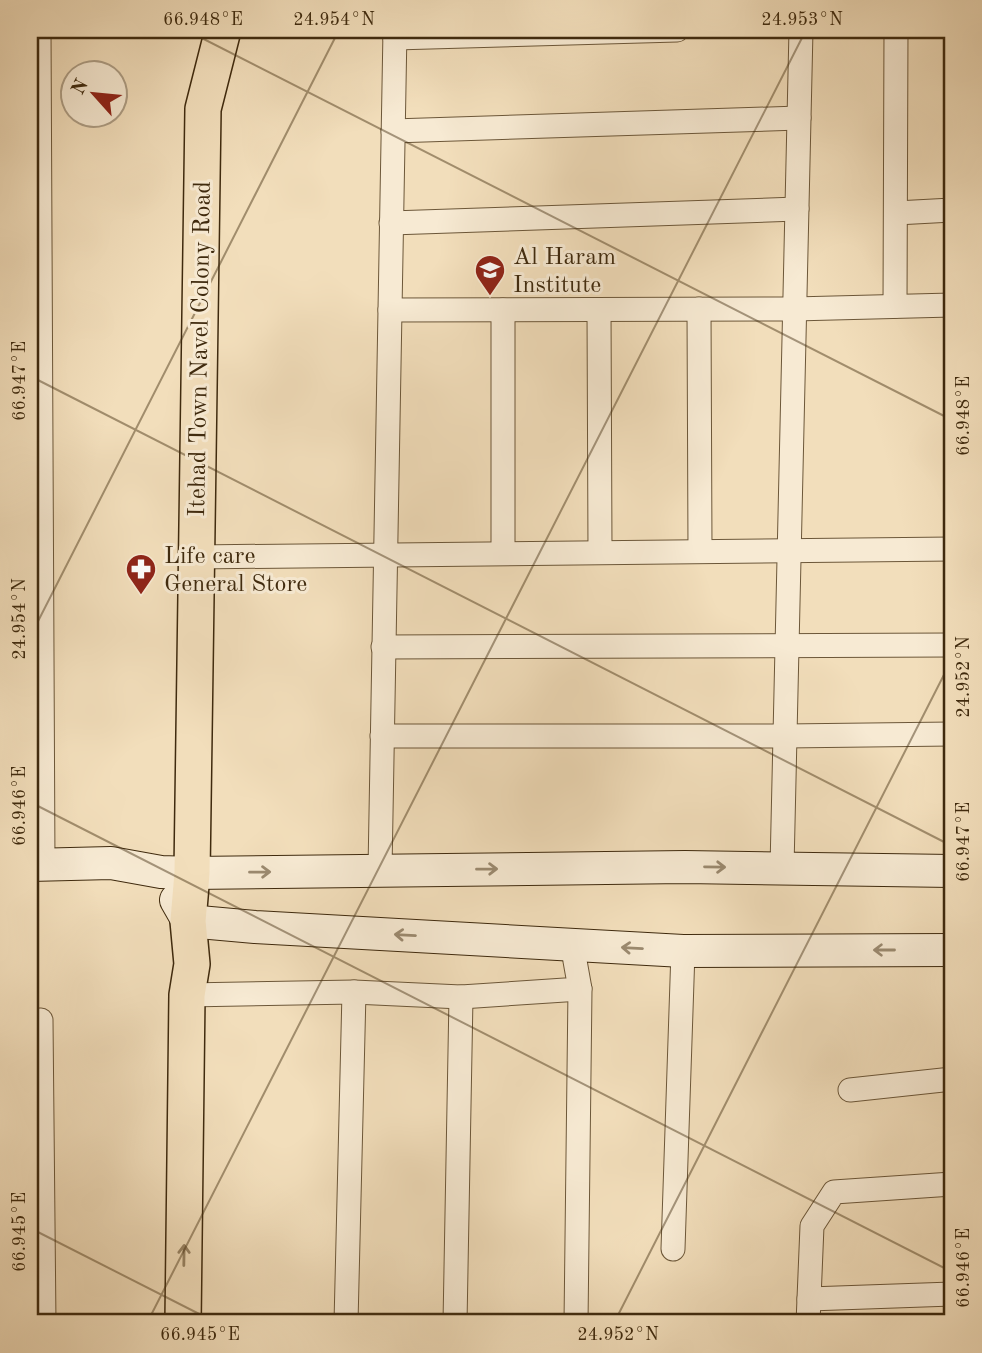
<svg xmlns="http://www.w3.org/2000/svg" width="982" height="1353" viewBox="0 0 982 1353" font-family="'Old Standard TT',serif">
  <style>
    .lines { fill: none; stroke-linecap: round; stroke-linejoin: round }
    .minor-casing { stroke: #6c5739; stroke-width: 25 }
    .secondary-casing { stroke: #3f2a0e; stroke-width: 34 }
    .primary-casing { stroke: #3f2a0e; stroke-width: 38 }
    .minor { stroke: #f7ead3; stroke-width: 23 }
    .secondary { stroke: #f7ead3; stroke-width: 32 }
    .primary { stroke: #f2debb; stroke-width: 35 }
    .oneway { stroke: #9b8a70 }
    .oneway2 { stroke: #988464 }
    .ticks { fill: none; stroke: #3f2a0e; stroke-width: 2; stroke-opacity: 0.45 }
    .labels { text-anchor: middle; stroke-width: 6; stroke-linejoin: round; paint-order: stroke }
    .poi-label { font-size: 24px; fill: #3f2a0e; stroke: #f7ead3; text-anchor: start }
    .street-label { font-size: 24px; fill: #3f2a0e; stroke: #f7ead3 }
    .neatline { fill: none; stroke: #3f2a0e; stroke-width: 2.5 }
    .ticks-label { font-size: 18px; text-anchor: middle; fill: #3f2a0e }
  </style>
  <rect width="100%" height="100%" fill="#f2debb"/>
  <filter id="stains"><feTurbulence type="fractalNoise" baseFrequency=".00286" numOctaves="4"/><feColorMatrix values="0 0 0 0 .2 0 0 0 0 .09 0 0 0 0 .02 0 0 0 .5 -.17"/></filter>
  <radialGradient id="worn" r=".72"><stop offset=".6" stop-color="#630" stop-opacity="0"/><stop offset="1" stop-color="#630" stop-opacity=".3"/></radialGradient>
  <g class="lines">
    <g class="minor-casing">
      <g id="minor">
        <polyline points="39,30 43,865"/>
        <polyline points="395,38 677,30"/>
        <polyline points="393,131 799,118"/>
        <polyline points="896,213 952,210"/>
        <polyline points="391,223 797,209"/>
        <polyline points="895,306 896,30"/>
        <polyline points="699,309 700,550"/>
        <polyline points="390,310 794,309 952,305"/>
        <polyline points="503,310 503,552"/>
        <polyline points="599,310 600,551"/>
        <polyline points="196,557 952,549"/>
        <polyline points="383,647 952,645"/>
        <polyline points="382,736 785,736 952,734"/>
        <polyline points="782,868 801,30"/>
        <polyline points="380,870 395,30"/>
        <polyline points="187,995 354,992 461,997 580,989 572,944"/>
        <polyline points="30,1021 41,1020 44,1323"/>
        <polyline points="850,1090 952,1079"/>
        <polyline points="673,1249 683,951"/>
        <polyline points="809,1299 952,1294"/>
        <polyline points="346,1323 354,992"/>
        <polyline points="455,1323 461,997"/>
        <polyline points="576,1323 580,989"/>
        <polyline points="808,1323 812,1226 834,1192 952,1184"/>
      </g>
    </g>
    <g class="secondary-casing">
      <g id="secondary">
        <polyline points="30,865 111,863 161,872 192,873 685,867 952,871"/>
        <polyline points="176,900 188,921 255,927 683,951 952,950"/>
      </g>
    </g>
    <g class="primary-casing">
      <polyline id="primary" points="183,1323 187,995 192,964 188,921 192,873 203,109 223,30"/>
    </g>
    <use href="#minor" class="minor"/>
    <use href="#secondary" class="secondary"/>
    <use href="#primary" class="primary"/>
  </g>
  <defs><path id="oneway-shaft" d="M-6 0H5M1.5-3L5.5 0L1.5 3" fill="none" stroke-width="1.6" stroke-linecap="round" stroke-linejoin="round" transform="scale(1.75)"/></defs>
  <g class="oneway">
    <use href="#oneway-shaft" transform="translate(715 867) rotate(1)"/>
    <use href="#oneway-shaft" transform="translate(487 869) rotate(-1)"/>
    <use href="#oneway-shaft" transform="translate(260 872) rotate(-1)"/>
    <use href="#oneway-shaft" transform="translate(405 935) rotate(-177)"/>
    <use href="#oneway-shaft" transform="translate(632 948) rotate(-177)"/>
    <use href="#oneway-shaft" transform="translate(884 950) rotate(180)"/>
  </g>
  <use class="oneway2" href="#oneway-shaft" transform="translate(184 1255) rotate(-89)"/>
  <path class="ticks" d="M 186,30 L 952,420M 30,376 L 952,846M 30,637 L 339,30M 30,802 L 952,1272M 30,1228 L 217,1323M 147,1323 L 806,30M 614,1323 L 952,659"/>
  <defs>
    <g id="school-pin" transform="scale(1.575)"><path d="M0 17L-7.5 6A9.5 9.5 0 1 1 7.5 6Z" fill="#8f2418" stroke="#f7ead3"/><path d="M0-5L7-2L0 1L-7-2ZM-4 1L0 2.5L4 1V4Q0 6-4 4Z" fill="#fff"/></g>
    <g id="pharmacy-pin" transform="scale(1.575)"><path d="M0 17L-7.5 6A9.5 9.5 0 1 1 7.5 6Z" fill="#8f2418" stroke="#f7ead3"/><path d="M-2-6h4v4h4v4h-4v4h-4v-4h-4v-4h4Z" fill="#fff"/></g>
  </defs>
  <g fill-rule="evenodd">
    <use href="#school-pin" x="490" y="270"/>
    <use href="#pharmacy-pin" x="141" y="569"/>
  </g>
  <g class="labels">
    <g class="poi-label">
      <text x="513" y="264">Al Haram<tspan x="513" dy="28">Institute</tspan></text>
      <text x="164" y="563">Life care<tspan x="164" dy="28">General Store</tspan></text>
    </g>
    <g class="street-label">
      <text transform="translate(199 349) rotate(-89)" y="8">Itehad Town Navel Colony Road</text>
    </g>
  </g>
  <rect width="982" height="1353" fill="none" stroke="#f2debb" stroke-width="77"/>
  <g transform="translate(94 94) rotate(297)"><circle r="33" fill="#f7ead3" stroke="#ad9d84" stroke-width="2"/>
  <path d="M0-5L12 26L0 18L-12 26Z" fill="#8f2418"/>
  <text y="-10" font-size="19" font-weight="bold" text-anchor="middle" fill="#3f2a0e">N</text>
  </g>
  <rect x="38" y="38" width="906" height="1276" class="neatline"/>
  <g class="ticks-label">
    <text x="203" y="25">66.948°E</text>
    <text x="334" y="25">24.954°N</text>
    <text x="802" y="25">24.953°N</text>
    <text transform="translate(19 381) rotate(-90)" y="6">66.947°E</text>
    <text transform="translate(963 416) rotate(-90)" y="6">66.948°E</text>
    <text transform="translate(19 619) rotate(-90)" y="6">24.954°N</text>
    <text transform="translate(963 677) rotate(-90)" y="6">24.952°N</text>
    <text transform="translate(19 806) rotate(-90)" y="6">66.946°E</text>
    <text transform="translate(963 842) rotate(-90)" y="6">66.947°E</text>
    <text transform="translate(19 1232) rotate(-90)" y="6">66.945°E</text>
    <text transform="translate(963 1268) rotate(-90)" y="6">66.946°E</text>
    <text x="200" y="1340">66.945°E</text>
    <text x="618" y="1340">24.952°N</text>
  </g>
  <rect width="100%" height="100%" filter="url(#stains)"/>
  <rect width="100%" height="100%" fill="url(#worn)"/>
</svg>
